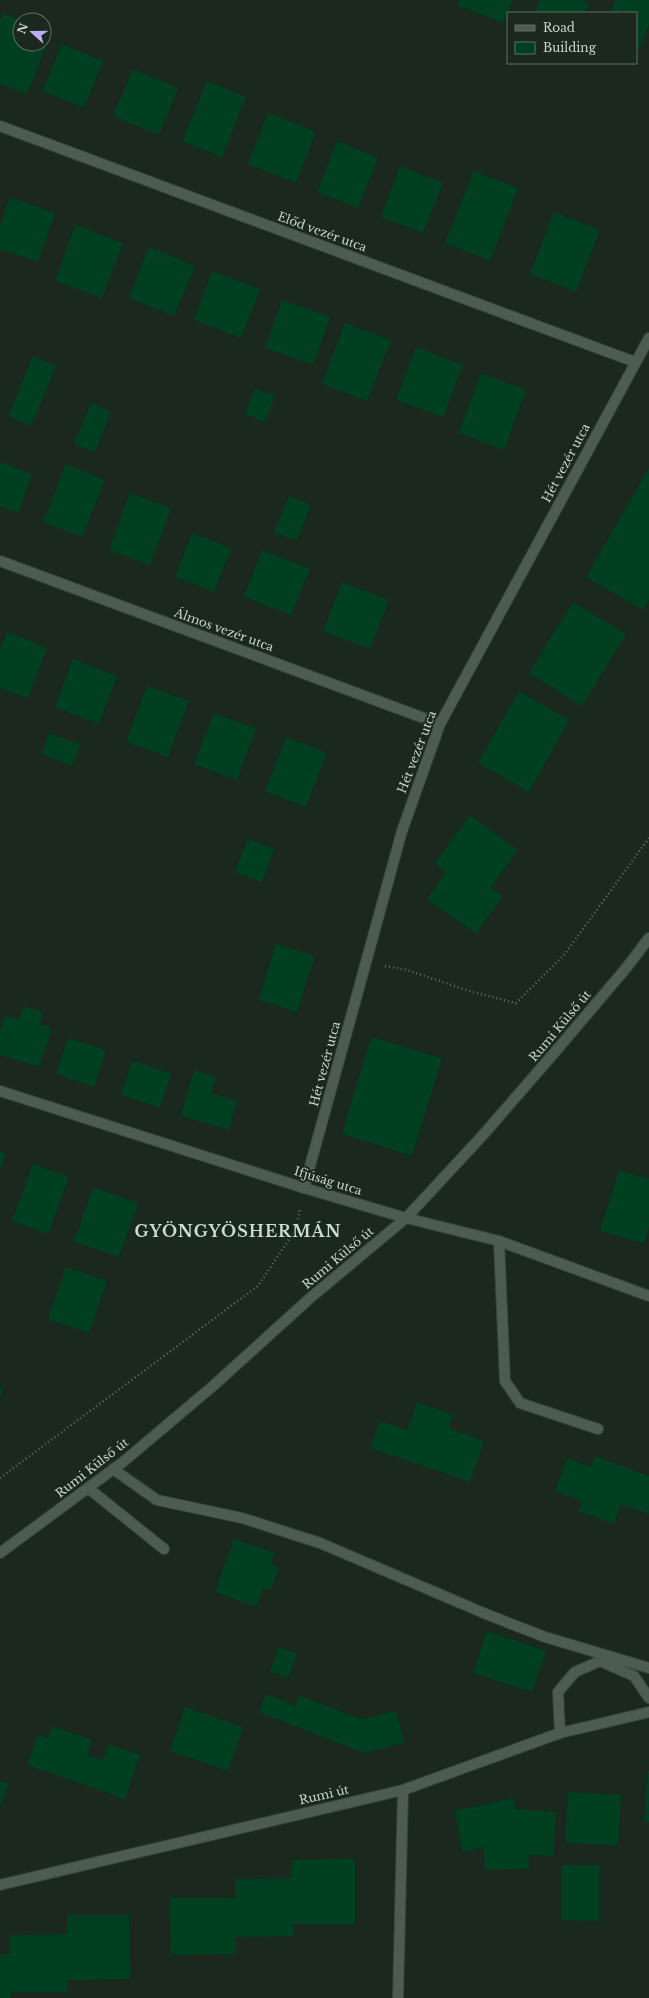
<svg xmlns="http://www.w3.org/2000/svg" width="649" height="1998" viewBox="0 0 649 1998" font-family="'Libre Baskerville',serif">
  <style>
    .building { fill: #004020 }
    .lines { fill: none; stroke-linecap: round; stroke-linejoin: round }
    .service-casing { stroke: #38443b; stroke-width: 12 }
    .pedestrian-casing { stroke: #38443b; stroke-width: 12 }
    .minor-casing { stroke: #38443b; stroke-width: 12 }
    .tertiary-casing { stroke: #38443b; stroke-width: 12 }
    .path { stroke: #626e65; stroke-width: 2.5; stroke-dasharray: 1 3; stroke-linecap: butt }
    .service { stroke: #4c5c51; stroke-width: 10 }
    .pedestrian { stroke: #4c5c51; stroke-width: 10 }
    .minor { stroke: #4c5c51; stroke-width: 10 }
    .tertiary { stroke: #4c5c51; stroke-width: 10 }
    .labels { text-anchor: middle; stroke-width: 4; stroke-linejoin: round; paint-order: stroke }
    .street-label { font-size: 12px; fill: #cbd4cd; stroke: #1a281e }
    .district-label { font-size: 16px; font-weight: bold; letter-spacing: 1px; fill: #ccded1; stroke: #1a281e }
  </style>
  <rect width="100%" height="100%" fill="#1a281e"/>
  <g class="building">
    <polygon points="459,0 513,0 503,23 457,5"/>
    <polygon points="540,0 581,0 589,3 585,13 535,13"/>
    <polygon points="615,0 649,0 649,24 638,53 636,52 636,13 610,13"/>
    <polygon points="3,13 20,20 20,44 44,44 44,29 52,32 27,94 0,84 0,20"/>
    <polygon points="62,44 103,61 84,108 42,91"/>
    <polygon points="133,69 178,88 159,135 113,116"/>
    <polygon points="207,81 246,97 222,157 182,141"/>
    <polygon points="268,113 316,132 296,183 248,164"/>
    <polygon points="337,141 378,158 358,208 317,192"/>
    <polygon points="400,166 443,183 423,233 381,217"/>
    <polygon points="474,171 518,188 490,261 445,243"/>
    <polygon points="10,197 55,213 38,262 0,249 0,226"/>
    <polygon points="554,212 600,230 576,292 530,274"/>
    <polygon points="75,225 123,243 102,298 55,281"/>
    <polygon points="149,247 195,266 174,316 129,298"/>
    <polygon points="212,271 260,289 241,338 194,320"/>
    <polygon points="282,300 330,317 313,365 265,348"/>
    <polygon points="345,323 391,340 367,401 322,384"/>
    <polygon points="416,347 463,365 443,417 396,400"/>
    <polygon points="33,356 56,366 31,426 8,416"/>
    <polygon points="481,373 526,390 504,450 459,433"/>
    <polygon points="255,388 275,396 265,422 245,414"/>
    <polygon points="91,403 111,411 95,452 74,444"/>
    <polygon points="0,462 32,474 18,513 0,506"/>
    <polygon points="66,464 105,480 82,537 43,522"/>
    <polygon points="649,468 649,599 643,610 586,577"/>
    <polygon points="130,493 171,508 150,565 109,550"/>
    <polygon points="289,496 311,505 296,541 274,532"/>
    <polygon points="192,533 231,548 214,592 175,577"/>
    <polygon points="262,550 310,569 291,615 244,597"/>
    <polygon points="342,582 389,600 370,649 323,631"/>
    <polygon points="573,602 626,634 582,706 529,673"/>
    <polygon points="7,632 47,648 28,698 0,688 0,650"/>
    <polygon points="73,659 117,676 99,724 55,707"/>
    <polygon points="147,686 189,701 168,757 126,742"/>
    <polygon points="519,691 569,720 529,792 478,763"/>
    <polygon points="214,713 256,729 237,780 194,764"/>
    <polygon points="49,733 80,745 72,766 42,754"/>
    <polygon points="286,737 327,753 306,807 265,791"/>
    <polygon points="470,815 518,850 491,887 503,896 476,934 427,899 446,872 435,863"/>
    <polygon points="248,839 274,849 262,882 235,872"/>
    <polygon points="276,944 315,956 297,1012 259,1000"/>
    <polygon points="24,1006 43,1012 40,1024 52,1028 39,1067 0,1055 0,1031 5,1015 19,1020"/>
    <polygon points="371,1037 442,1058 412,1156 342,1134"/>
    <polygon points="68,1038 106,1050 94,1087 56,1074"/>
    <polygon points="132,1061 171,1073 160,1108 121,1095"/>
    <polygon points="194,1070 216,1077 211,1093 237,1101 229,1130 181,1116"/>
    <polygon points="0,1152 6,1154 0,1170"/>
    <polygon points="33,1164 69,1177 48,1234 12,1221"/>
    <polygon points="619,1170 649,1179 649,1226 644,1244 600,1231"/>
    <polygon points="93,1187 138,1203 119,1257 74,1242"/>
    <polygon points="66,1267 107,1281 89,1333 48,1319"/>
    <polygon points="0,1387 3,1388 0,1397"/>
    <polygon points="417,1402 453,1415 449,1428 484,1441 470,1482 370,1448 380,1421 407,1430"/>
    <polygon points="595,1456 649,1476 649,1514 621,1504 614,1524 578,1511 582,1501 555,1491 567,1458 591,1467"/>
    <polygon points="234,1539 275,1553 271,1564 279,1567 271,1591 263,1588 256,1607 215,1592"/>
    <polygon points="487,1631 546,1651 532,1692 473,1673"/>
    <polygon points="279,1647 297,1654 288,1678 270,1672"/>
    <polygon points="266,1694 295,1706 300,1696 361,1719 396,1711 404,1743 364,1753 259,1712"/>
    <polygon points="185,1707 243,1727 228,1771 170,1751"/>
    <polygon points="52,1726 92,1740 87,1755 103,1761 109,1744 140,1755 125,1799 27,1765 38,1735 48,1738"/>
    <polygon points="648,1771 649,1771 649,1822 644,1821"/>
    <polygon points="0,1781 9,1784 0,1807"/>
    <polygon points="568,1792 621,1795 618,1845 565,1843"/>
    <polygon points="513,1798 515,1809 556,1812 553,1856 528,1855 529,1868 485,1870 484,1847 463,1852 455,1811"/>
    <polygon points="355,1859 355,1924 293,1924 293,1936 236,1937 236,1954 171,1955 170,1898 235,1898 235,1879 292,1878 292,1860"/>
    <polygon points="562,1865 599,1865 599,1921 561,1920"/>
    <polygon points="67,1915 129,1915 130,1979 68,1980 68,1992 11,1992 11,1998 0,1998 0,1954 10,1954 10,1935 67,1934"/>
  </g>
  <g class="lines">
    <g class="service-casing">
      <g id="service">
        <polyline points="499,1241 505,1381 520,1403 598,1429"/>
        <polyline points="88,1488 164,1549"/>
        <polyline points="560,1733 558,1692 575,1672 600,1661 634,1676 649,1698"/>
      </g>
    </g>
    <g class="pedestrian-casing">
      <polyline id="pedestrian" points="113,1469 157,1500 242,1518 320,1543 486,1614 545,1637 649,1668"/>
    </g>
    <g class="minor-casing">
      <g id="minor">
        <polyline points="0,126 635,362"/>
        <polyline points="0,561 440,724"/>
        <polyline points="0,1091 304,1188 406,1218 499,1241 649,1296"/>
        <polyline points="304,1188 402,831 440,724 649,338"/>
        <polyline points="0,1885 403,1790 560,1733 649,1712"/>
        <polyline points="398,1998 403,1790"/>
      </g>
    </g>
    <g class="tertiary-casing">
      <polyline id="tertiary" points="0,1553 123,1462 213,1386 309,1299 406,1218 483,1135 555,1052 627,967 649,938"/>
    </g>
    <g class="path">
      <polyline points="385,966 407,970 469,991 516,1003 564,955 649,838"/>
      <polyline points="0,1478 258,1286 296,1229 300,1208"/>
    </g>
    <use href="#service" class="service"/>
    <use href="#pedestrian" class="pedestrian"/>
    <use href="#minor" class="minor"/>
    <use href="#tertiary" class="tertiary"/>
  </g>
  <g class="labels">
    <g class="street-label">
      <text transform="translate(322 232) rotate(20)" y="4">Előd vezér utca</text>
      <text transform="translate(566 463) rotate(-62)" y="4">Hét vezér utca</text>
      <text transform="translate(224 630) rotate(20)" y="4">Álmos vezér utca</text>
      <text transform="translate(417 752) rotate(-69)" y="4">Hét vezér utca</text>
      <text transform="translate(560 1026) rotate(-50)" y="4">Rumi Külső út</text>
      <text transform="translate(325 1064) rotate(-75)" y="4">Hét vezér utca</text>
      <text transform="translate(328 1181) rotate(17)" y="4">Ifjúság utca</text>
      <text transform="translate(338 1258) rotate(-40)" y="4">Rumi Külső út</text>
      <text transform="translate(92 1468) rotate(-38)" y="4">Rumi Külső út</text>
      <text transform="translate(324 1795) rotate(-13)" y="4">Rumi út</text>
    </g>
    <g class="district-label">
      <text x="238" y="1237">GYÖNGYÖSHERMÁN</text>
    </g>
  </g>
  <rect x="507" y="12" width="130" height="52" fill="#1a281e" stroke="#616d64"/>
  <rect x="515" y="25" width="20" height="6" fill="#4c5c51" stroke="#616d64"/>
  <text x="543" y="32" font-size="12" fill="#cbd4cd">Road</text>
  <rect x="515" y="42" width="20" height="12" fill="#004020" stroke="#616d64"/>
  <text x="543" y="52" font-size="12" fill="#cbd4cd">Building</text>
  <g transform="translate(32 32) rotate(291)"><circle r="19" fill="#1a281e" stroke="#616d64"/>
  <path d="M0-3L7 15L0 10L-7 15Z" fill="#bbaaf6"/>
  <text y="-6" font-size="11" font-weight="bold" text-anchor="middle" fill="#cbd4cd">N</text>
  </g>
</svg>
